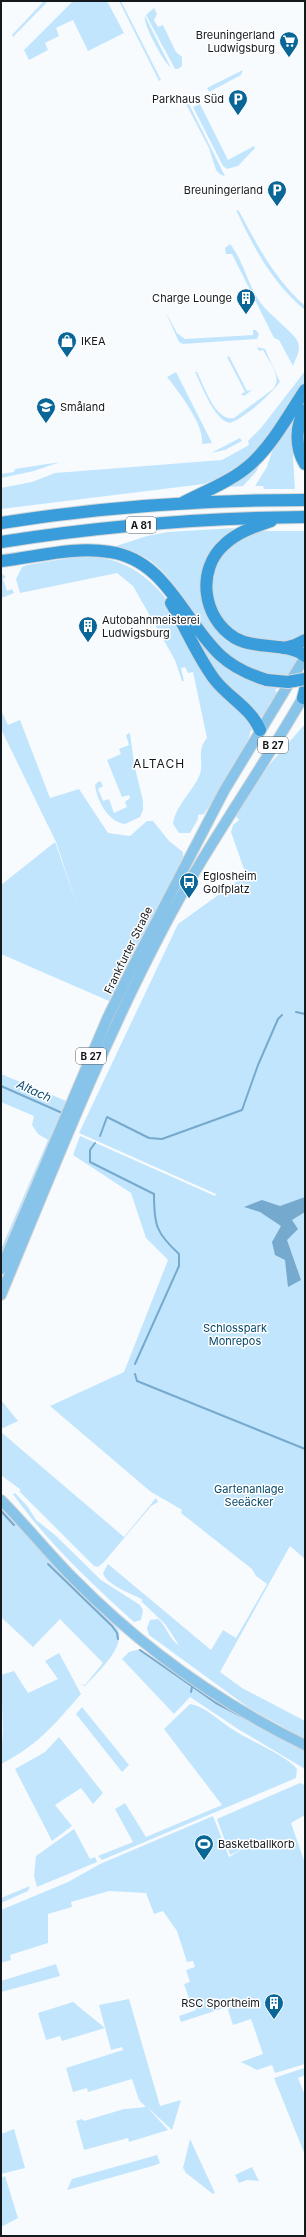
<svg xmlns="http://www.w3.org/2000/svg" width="306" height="2237" viewBox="0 0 306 2237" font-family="Inter,sans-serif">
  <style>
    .green { fill: #c2e5fe }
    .water { fill: #75a9cd }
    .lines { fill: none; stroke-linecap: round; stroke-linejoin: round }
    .stream { stroke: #75a9cd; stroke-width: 2 }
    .major-casing { stroke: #d5d6d6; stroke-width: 12 }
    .highway-casing { stroke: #d5d6d6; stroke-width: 14 }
    .major { stroke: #88c4e9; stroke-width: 10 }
    .highway { stroke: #389dda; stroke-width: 12 }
    .highway-bridge-casing { stroke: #d5d6d6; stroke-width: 14; stroke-linecap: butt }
    .highway-bridge { stroke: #389dda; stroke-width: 12 }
    .labels { text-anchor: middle; stroke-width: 3; stroke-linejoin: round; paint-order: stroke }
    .shield { fill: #fff; stroke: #5a5e61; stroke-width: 1 }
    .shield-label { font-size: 10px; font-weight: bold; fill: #14191d }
    .poi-label { font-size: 11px; fill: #14191d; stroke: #fff; text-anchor: end }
    .street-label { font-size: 11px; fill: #14191d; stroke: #fff }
    .park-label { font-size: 11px; fill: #04486b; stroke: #fff }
    .neighbourhood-label { font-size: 12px; letter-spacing: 1px; fill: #14191d; stroke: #fff }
    .water-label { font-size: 12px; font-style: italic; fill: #0f4e72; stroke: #fff }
  </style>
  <rect width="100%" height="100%" fill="#f8fbfd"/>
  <g class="green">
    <polygon points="44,1 48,1 13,37 12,35"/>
    <polygon points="73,1 107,1 124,33 88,51 73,20 56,28 59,36 45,43 48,50 29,60 24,50"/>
    <polygon points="119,1 121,1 161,80 159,81"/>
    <polygon points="154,8 157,14 154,20 158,27 163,25 176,52 182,57 182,66 178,69 175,69 146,15"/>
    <path d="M 145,16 L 171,68 C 164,63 142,23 145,16 Z"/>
    <polygon points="243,70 241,75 209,92 207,88"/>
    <polygon points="186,104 189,104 225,176 221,175 216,170 209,148"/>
    <polygon points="200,104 228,160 254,146 255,148 238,166 227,169 223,166 193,107"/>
    <path d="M 236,210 L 239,211 C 258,247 275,279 305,306 L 305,310 C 272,283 254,248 236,210 Z"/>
    <path d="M 230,244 C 243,260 247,282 258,299 C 266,313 294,332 298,342 C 301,351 296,358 293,366 L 279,340 L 274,338 L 232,254 L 226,254 L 225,248 Z"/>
    <polygon points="165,311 177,333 185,339 253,335 253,330 256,330 259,334 257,339 183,344 179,342"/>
    <path d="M 257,347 L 265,349 L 280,382 C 270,395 246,417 230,423 C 214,420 202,386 195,372 L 197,372 C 204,385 215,422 234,418 L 273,389 C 283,378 269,361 263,350 L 259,351 Z"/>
    <polygon points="229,356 247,391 252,390 244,396 241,394 245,392 227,357"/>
    <polygon points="305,371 305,385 266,440 248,460 226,475 204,484 1,509 1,488 32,482 55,473 222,460 249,445 248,441 261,428"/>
    <path d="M 176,372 L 212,443 L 202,444 C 205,425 178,391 167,377 Z"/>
    <polygon points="298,410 293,457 295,489 264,489 263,486 255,486 267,467 275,442"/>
    <polygon points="240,438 242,441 225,450 211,453"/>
    <polygon points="264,456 256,472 243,486 228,487 246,475"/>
    <polygon points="60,462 34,471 1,478 1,474 14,472 15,469"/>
    <path d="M 234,528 L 210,555 L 215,625 L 297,658 L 289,675 C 218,677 203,613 161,570 C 149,557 132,550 116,546 L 147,536 L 168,532 Z"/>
    <polygon points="262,531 305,531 305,635 291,643 263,642 234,632 219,616 210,592 215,563 230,545 256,532"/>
    <path d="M 81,556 C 115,556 141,569 163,595 L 252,727 L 248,740 L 215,798 L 204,814 L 198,815 L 198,819 L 190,833 L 179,833 L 173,824 C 176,804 193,792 200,774 C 204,761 196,751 207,738 L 193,672 L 188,673 L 185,667 L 181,668 L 184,681 L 182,681 L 175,660 L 133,586 L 117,573 L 20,593 L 16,579 L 22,567 L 27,565 Z"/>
    <polygon points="1,573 6,577 3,579 7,591 12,589 14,593 1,598"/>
    <path d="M 190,625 C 209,659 239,684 277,688 L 275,691 L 279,693 L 269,704 C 269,711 266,714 260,717 L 212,669 Z"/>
    <polygon points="1,710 8,725 20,720 50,798 79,789 108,833 130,836 147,821 153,821 169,841 183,852 183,857 109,1001 1,954 1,885 55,842 78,908 56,842 1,729"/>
    <path d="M 305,724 L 305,1559 L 290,1546 L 220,1672 L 242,1688 L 305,1721 L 305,1739 L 249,1708 L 149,1635 L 147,1628 L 150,1620 L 158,1619 C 167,1626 169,1640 179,1645 L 165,1624 L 141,1601 L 143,1600 C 133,1594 106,1585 103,1573 L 108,1564 L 211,1650 L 223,1630 L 236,1638 L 267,1584 L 256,1576 L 252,1569 L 181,1513 L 182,1510 L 179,1508 L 151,1492 L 50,1406 L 124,1372 L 168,1260 L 146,1238 L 131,1193 L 73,1155 L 80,1136 L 215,1196 L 216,1194 L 79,1133 L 178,924 L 246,875 L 231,832 L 233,825 L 239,820 L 235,815 L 269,765 Z"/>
    <path d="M 130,733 L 134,764 L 143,801 L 143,810 L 140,817 L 125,824 C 108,822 97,800 95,785 L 99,781 L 101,782 L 103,786 L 98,789 L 103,801 L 109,799 L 114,813 L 127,807 L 125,802 L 130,798 L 129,795 L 122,797 L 107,760 L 121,754 L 119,749 L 129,745 L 126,735 Z"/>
    <polygon points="1,1074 71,1103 1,1269 1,1249 48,1140 38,1134 32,1125 34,1116 1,1102"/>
    <polygon points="1,1400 18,1421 1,1429"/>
    <polygon points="1,1432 124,1537 156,1498 158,1502 151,1506 104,1562 98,1567 94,1566 19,1491 21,1490 1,1475"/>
    <path d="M 15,1493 L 28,1507 L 36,1520 L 55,1535 L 101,1580 L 140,1605 L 143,1610 L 141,1620 L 134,1622 C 90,1582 47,1542 13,1494 Z"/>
    <path d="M 1,1507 L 62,1575 L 118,1629 C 126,1647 97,1673 85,1686 L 79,1684 L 85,1685 L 103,1663 L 60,1619 L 33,1647 L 1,1617 Z"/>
    <polygon points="140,1649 215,1700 305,1748 305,1769 238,1729 190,1697 174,1714 122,1659 129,1652"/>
    <path d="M 59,1653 L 81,1694 C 54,1725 38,1745 1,1764 L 3,1730 L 1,1675 L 14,1671 L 28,1693 L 58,1679 L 45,1661 Z"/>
    <path d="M 190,1704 C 205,1706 219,1721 232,1729 C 248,1740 286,1755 297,1769 L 296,1778 L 102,1860 L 98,1856 L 133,1842 L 115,1809 L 125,1803 L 146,1837 L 222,1805 L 164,1729 Z"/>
    <polygon points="82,1707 129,1765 122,1772 76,1714"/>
    <polygon points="59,1737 103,1793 93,1804 81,1788 55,1805 72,1826 52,1841 15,1769 45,1752"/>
    <polygon points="300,1783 305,1785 305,1815 291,1823 305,1863 305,2064 275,2073 272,2065 257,2070 241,2062 263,2054 251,2019 233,2025 227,2007 181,2022 179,2016 196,2010 195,2004 191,2004 184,1984 190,1982 186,1970 195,1967 193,1961 187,1962 177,1931 163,1911 154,1914 146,1893 109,1891 71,1902 72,1907 48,1914 48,1943 10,1955 11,1960 1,1963 1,1910 68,1882 100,1864 213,1816 229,1857 246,1847 230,1855 217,1819"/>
    <polygon points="74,1829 90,1859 95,1857 97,1862 37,1887 34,1876 36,1856"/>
    <polygon points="30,1886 28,1891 1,1903 1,1898"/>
    <polygon points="56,1964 60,1976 1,1992 1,1981"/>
    <polygon points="129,1999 160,2106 181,2100 172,2130 147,2107 168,2130 129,2142 128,2138 84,2150 76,2121 82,2119 84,2121 124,2109 146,2107 139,2100 132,2079 88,2092 87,2088 73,2092 66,2068 123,2050 122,2047 111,2050 99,2005"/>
    <polygon points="73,2002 105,2028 62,2041 60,2036 46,2040 38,2013"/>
    <polygon points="304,2068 305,2075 298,2078 305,2095 305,2155 274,2078"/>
    <polygon points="14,2129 25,2168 1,2174 1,2134"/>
    <polygon points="190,2139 215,2193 213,2194 186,2173 183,2168"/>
    <polygon points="157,2155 160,2163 156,2165 67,2190 72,2179"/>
    <polygon points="252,2167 259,2181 247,2180 239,2183 235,2175"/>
    <polygon points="5,2176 18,2218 1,2227 1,2178"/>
  </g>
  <polygon class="water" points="305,1197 305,1212 292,1220 298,1229 287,1240 301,1280 288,1287 285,1260 275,1255 272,1242 281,1226 260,1212 244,1207 262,1200 280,1206"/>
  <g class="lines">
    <g class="stream">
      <polyline points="296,1012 305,1014"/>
      <polyline points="1,1086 60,1112"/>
      <polyline points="100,1136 107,1117 149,1138 162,1139 242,1110 258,1065 278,1019 282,1015"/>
      <path d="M 95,1143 L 90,1150 L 90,1162 L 154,1194 C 154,1225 156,1233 179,1254 L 179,1266 L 135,1364"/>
      <polyline points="135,1374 137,1381 305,1449"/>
      <polyline points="1,1511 14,1525"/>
      <polyline points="48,1564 112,1626 117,1633 118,1639"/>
      <polyline points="140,1650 216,1703 258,1725"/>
      <polyline points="191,1692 192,1687"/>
    </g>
    <g class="major-casing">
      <g id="major">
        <polyline points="1,1269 107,1019 130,972 224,791 305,657"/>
        <path d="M 1,1295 C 52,1172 101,1047 163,929 C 205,848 259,774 305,694"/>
        <path d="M 1,1500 C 26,1525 48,1553 73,1578 C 140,1646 219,1703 305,1745"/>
      </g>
    </g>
    <g class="highway-casing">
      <g id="highway">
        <path d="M 305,410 C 295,426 295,448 305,464"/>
        <path d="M 184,502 C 208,490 234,480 253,462 C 274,442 289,414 305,390"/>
        <path d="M 271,521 C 254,527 238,532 225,544 C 196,569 202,618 235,638 C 256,650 287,642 305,656"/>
        <path d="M 1,523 C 101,507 204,500 305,500"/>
        <path d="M 1,542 C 102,526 203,518 305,517"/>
        <path d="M 1,561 C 37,557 74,546 110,552 C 166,560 183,620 220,655 C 234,668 250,675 267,680"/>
        <path d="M 171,603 C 186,628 197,656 215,680 C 229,698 251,708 260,730"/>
        <polyline points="284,648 295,645 305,640"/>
        <polyline points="303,698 305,690"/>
      </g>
    </g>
    <use href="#major" class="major"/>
    <use href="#highway" class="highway"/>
    <g class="highway-bridge-casing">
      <polyline id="highway-bridge" points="267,680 288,682 305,679"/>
    </g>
    <use href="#highway-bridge" class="highway-bridge"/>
  </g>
  <defs>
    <g id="supermarket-pin" transform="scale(1)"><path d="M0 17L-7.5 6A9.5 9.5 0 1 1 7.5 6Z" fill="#096696" stroke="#fff"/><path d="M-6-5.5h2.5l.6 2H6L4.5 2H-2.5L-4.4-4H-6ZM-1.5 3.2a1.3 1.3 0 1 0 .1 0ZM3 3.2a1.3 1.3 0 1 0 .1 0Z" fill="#fff"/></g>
    <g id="parking-pin" transform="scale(1)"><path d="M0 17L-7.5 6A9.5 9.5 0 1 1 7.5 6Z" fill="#096696" stroke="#fff"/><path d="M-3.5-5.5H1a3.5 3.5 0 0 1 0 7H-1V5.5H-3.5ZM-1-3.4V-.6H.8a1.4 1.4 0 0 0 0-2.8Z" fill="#fff"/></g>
    <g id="building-pin" transform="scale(1)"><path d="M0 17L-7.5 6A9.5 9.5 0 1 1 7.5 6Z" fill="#096696" stroke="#fff"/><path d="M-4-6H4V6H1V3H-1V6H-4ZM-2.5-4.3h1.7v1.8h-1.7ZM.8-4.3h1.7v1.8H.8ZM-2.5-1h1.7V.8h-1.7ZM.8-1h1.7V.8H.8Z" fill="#fff"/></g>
    <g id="shop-pin" transform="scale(1)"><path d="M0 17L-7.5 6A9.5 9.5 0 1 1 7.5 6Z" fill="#096696" stroke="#fff"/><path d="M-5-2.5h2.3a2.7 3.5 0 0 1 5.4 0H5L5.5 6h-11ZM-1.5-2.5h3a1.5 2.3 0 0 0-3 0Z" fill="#fff"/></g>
    <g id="school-pin" transform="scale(1)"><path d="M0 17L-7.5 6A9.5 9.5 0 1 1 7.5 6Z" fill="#096696" stroke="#fff"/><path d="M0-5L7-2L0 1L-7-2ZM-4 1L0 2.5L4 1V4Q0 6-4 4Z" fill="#fff"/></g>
    <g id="bus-pin" transform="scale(1)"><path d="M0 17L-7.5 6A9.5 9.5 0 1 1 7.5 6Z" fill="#096696" stroke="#fff"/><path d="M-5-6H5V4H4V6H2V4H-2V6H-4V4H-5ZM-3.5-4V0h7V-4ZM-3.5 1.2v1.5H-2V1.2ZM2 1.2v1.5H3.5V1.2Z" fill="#fff"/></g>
    <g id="stadium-pin" transform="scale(1)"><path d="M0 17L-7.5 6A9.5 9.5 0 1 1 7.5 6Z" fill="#096696" stroke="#fff"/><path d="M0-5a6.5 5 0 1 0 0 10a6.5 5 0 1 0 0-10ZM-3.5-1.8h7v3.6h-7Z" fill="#fff"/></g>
  </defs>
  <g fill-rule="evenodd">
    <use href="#supermarket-pin" x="289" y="41"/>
    <use href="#parking-pin" x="238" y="99"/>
    <use href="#parking-pin" x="277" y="190"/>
    <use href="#building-pin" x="246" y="298"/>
    <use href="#shop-pin" x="67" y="341"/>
    <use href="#school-pin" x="46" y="407"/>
    <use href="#building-pin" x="88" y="626"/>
    <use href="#bus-pin" x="189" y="882"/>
    <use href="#stadium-pin" x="204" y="1844"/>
    <use href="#building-pin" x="274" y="2003"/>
  </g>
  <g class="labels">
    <g class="shield">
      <rect x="126" y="517" width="30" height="16" rx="3"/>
      <rect x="258" y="737" width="30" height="16" rx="3"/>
      <rect x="76" y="1048" width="30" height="16" rx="3"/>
    </g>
    <g class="shield-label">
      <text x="141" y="529">A 81</text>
      <text x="273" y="749">B 27</text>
      <text x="91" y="1060">B 27</text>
    </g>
    <g class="poi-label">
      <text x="275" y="39">Breuningerland<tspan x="275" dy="13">Ludwigsburg</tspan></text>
      <text x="224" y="103">Parkhaus Süd</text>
      <text x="263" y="194">Breuningerland</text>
      <text x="232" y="302">Charge Lounge</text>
      <text x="81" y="345" text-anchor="start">IKEA</text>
      <text x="60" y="411" text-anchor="start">Småland</text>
      <text x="102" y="624" text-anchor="start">Autobahnmeisterei<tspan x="102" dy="13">Ludwigsburg</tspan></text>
      <text x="203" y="880" text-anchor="start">Eglosheim<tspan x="203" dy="13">Golfplatz</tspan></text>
      <text x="218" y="1848" text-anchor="start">Basketballkorb</text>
      <text x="260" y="2007">RSC Sportheim</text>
    </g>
    <g class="street-label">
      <text transform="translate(128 950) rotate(-64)" y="4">Frankfurter Straße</text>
    </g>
    <g class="park-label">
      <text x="235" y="1332">Schlosspark<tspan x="235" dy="13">Monrepos</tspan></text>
      <text x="249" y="1493">Gartenanlage<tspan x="249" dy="13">Seeäcker</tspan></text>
    </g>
    <g class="neighbourhood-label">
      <text x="159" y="768">ALTACH</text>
    </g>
    <g class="water-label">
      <text transform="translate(34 1091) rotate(24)" y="4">Altach</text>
    </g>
  </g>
  <rect width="306" height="2237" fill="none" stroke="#14191d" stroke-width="4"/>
</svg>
